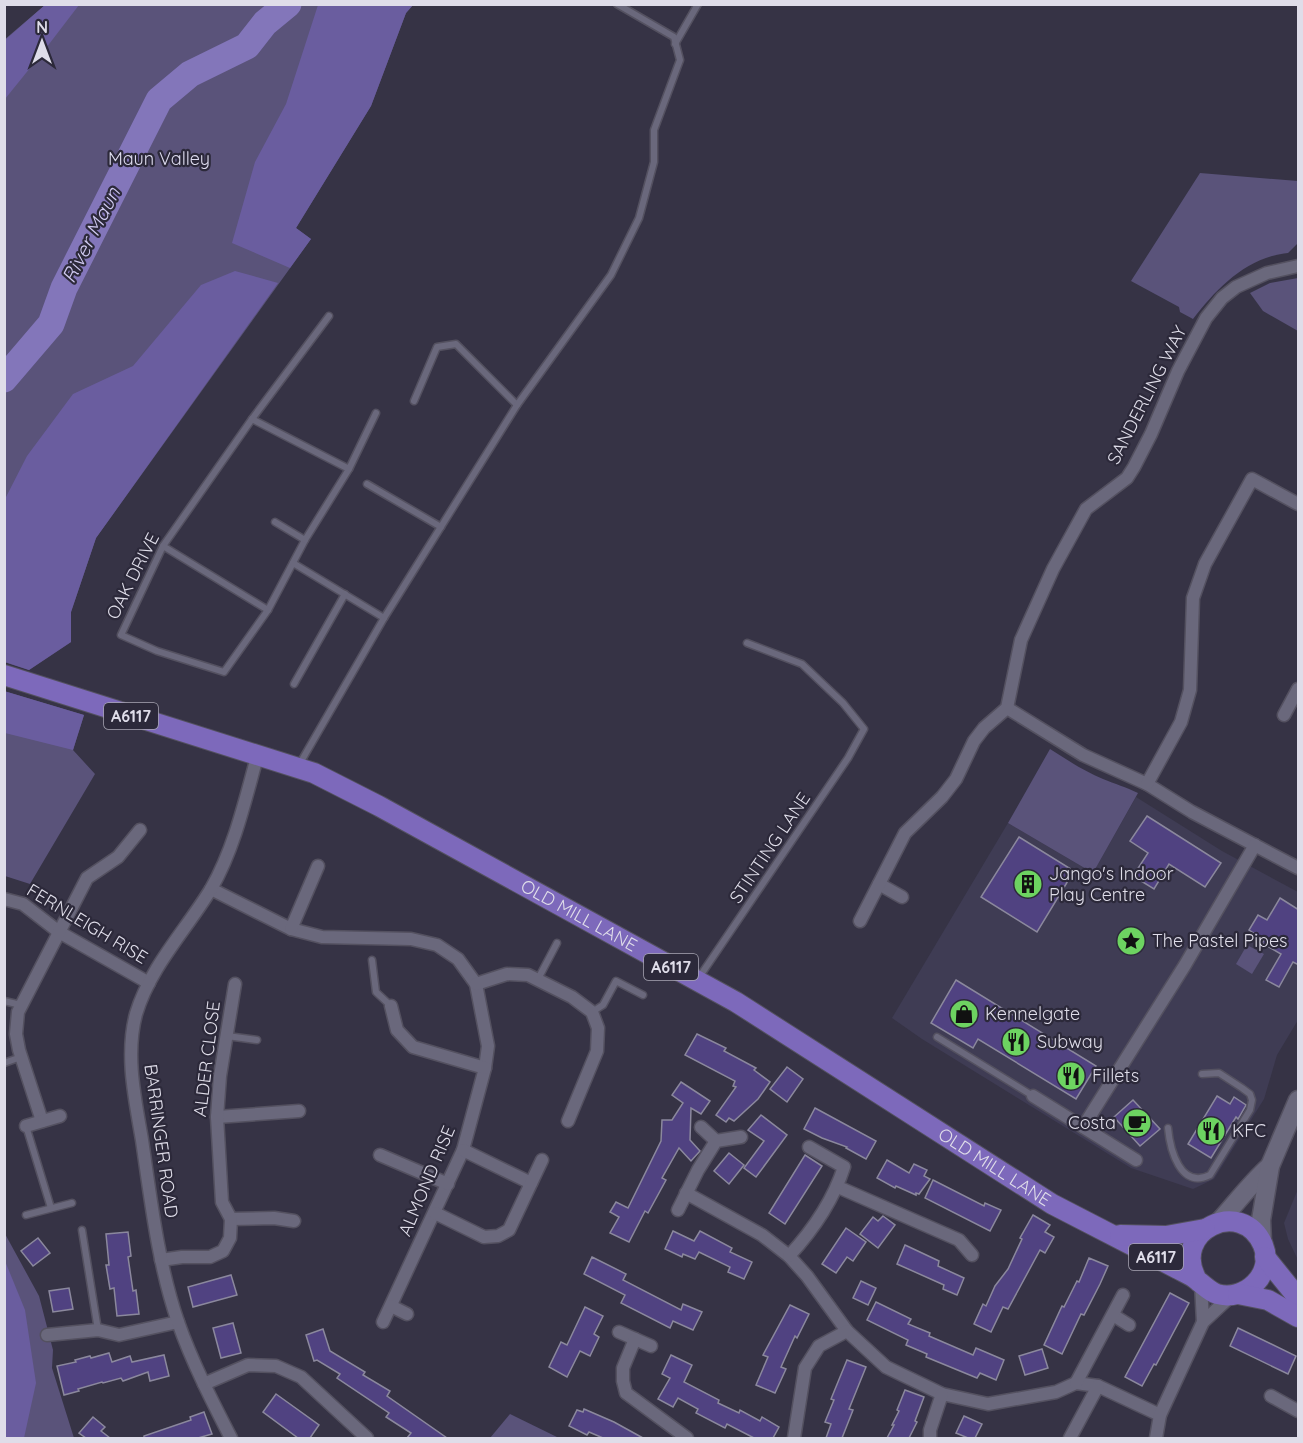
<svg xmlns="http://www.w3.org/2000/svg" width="1303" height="1443" viewBox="0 0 1303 1443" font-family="Quicksand,sans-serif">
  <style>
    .built { fill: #3f3c54 }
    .green { fill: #5a537a }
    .forest { fill: #6a5d9f }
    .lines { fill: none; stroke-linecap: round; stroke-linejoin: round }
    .river { stroke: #8376ba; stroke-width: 27 }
    .building { fill: #504281; stroke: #8b889d; stroke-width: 1.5 }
    .lane-casing { stroke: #545160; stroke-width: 9 }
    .street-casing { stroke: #545160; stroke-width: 15 }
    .secondary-casing { stroke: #545160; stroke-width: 21 }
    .primary-casing { stroke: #545160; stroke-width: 22 }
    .lane { stroke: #6a687c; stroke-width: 6 }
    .street { stroke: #6a687c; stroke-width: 12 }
    .secondary { stroke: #6a687c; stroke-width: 18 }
    .primary { stroke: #7d69bb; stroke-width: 20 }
    .labels { text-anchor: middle; stroke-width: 4.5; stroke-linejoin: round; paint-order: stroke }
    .shield { fill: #2c293a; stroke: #a9a7b4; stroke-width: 1.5 }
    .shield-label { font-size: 16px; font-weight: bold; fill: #dfdde9 }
    .park-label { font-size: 18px; fill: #dedcef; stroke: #2c293a }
    .street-label { font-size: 18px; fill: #dfdde9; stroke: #2c293a }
    .poi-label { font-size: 18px; fill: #dfdde9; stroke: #2c293a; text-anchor: start }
    .water-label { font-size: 20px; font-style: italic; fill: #d1cbf2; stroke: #2c293a }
  </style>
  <rect width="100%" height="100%" fill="#363345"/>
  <g class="built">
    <polygon points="1136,797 1222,851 1298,892 1298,1020 1277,1055 1264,1099 1214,1179 1193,1189 1131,1168 922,1039 892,1018 1008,823 1093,873"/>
    <polygon points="1298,1189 1298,1260 1288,1239 1284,1223"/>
  </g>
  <g class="green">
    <polygon points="45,5 413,5 406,13 371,106 296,228 311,239 96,538 71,612 71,642 29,670 4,662 4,40"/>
    <path d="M 1200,173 L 1298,181 L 1298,243 L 1288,253 C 1247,257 1217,288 1193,319 L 1180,312 L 1179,307 L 1131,281 Z"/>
    <polygon points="1298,278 1298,331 1263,311 1250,293 1270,283"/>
    <polygon points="4,691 84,715 73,750 95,774 30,884 5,876"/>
    <path d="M 1050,749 C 1067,760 1084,771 1103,779 C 1115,784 1126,787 1138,793 L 1093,873 L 1008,823 Z"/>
    <polygon points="1247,945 1264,954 1252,974 1236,964"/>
    <polygon points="4,1232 39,1296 53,1350 52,1368 74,1438 5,1438"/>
    <polygon points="510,1414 559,1438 490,1438"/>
  </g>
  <g class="forest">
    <polygon points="45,5 79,5 43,52 5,99 5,40"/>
    <polygon points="318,5 413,5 406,13 371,106 296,228 311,239 290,268 232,243 255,162 286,104"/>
    <polygon points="235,271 278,283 96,538 71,612 71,642 29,670 5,662 5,499 27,456 73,394 133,366 201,285"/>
    <polygon points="4,691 84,715 73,750 5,733"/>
    <polygon points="5,1261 25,1310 36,1383 24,1438 5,1438"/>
  </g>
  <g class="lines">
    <polyline class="river" points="4,379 51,324 64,288 159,100 190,74 247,46 265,23 288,4"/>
  </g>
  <g class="building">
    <polygon points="1147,816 1221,863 1205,887 1169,864 1154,889 1133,876 1148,853 1130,841"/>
    <polygon points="1019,837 1074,871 1037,932 981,897"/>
    <polygon points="1280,898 1299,910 1299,965 1293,962 1279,987 1266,980 1281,954 1262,943 1264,940 1249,930 1258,915 1267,920"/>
    <polygon points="956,980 1096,1066 1076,1099 978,1039 973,1048 931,1023"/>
    <polygon points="697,1034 726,1048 724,1051 756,1068 754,1070 770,1082 758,1099 734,1121 729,1118 726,1122 716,1115 736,1087 733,1086 735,1081 685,1055"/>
    <polygon points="787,1067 803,1079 787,1102 770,1089"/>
    <polygon points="681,1082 710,1101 701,1114 691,1108 690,1140 700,1151 691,1161 679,1148 662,1178 666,1180 648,1213 645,1211 629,1242 610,1233 619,1217 610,1212 616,1202 628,1208 661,1141 662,1120 672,1120 683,1103 672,1095"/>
    <polygon points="1217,1096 1230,1104 1234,1097 1246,1105 1238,1119 1236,1117 1211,1158 1188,1144"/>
    <polygon points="1133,1100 1160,1129 1140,1146 1114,1117"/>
    <polygon points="815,1108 876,1141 866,1159 846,1148 847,1147 822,1138 804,1129"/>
    <polygon points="761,1115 787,1135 756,1177 744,1168 764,1141 748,1130"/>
    <polygon points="729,1153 744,1165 729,1184 714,1171"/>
    <polygon points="805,1155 822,1166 785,1224 769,1213"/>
    <polygon points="887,1160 909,1173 914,1164 927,1170 924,1176 930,1179 919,1194 916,1193 916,1195 896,1186 895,1188 877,1178"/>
    <polygon points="933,1180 984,1206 985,1203 1001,1210 990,1231 925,1198"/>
    <polygon points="1033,1215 1050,1225 1045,1232 1054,1237 1045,1253 1040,1250 1008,1309 1003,1307 991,1332 974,1324 983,1304 986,1306 995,1286 1008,1269 1022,1239 1020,1238"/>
    <polygon points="883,1216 895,1225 878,1248 860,1234 873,1217 878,1221"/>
    <polygon points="846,1228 866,1242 853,1261 847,1257 836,1273 822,1264"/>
    <polygon points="673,1231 694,1241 700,1231 732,1248 730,1252 752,1262 744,1279 728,1272 730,1267 699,1252 695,1259 683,1254 682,1257 665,1249"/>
    <polygon points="128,1232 131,1256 128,1257 133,1291 136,1290 139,1314 117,1316 114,1288 110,1289 106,1265 109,1265 106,1234"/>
    <polygon points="38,1238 50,1253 33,1266 21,1251"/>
    <polygon points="905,1245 939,1261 938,1266 964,1278 957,1295 943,1289 944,1285 897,1264"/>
    <polygon points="592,1257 626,1274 623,1280 681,1310 683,1304 702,1312 693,1330 673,1321 670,1328 621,1303 625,1295 584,1274"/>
    <polygon points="1089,1258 1108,1266 1100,1284 1084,1315 1081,1314 1062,1354 1044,1345 1062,1306 1064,1307 1077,1281 1079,1282"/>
    <polygon points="231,1275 237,1295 193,1307 188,1287"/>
    <polygon points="861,1281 876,1288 868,1305 853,1298"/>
    <polygon points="69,1288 73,1309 53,1312 49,1291"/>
    <polygon points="1170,1293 1189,1303 1156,1365 1154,1364 1142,1386 1125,1377"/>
    <polygon points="876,1302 911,1319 908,1324 930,1333 929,1336 973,1355 976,1348 1004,1360 996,1380 980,1373 977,1378 926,1357 927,1354 906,1345 908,1340 867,1320"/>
    <polygon points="790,1305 809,1314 797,1338 795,1336 781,1367 786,1369 775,1393 756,1385 768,1357 763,1355"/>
    <polygon points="585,1307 603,1316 594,1334 599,1337 590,1356 580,1351 567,1377 549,1367 561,1342 567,1345"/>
    <polygon points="233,1323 241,1353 221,1358 213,1328"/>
    <polygon points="1238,1328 1296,1356 1288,1374 1230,1346"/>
    <polygon points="323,1329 330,1351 365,1372 363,1375 390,1391 387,1396 447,1438 407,1438 411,1433 386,1417 389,1413 337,1378 340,1374 317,1360 314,1361 306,1335"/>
    <polygon points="1042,1349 1048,1368 1025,1375 1019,1356"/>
    <polygon points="109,1353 112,1362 130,1356 132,1362 164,1355 169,1376 150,1381 148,1372 123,1381 121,1378 103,1383 102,1382 78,1389 79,1391 64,1395 57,1366 76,1362 75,1360 90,1356 91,1358"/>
    <polygon points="671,1355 692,1365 684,1382 719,1400 718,1403 739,1413 740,1410 760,1421 762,1417 779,1427 773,1438 754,1438 727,1424 725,1428 696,1413 698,1409 678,1398 673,1407 658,1399 670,1378 662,1374"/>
    <polygon points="847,1360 866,1367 849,1409 853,1410 842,1438 826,1438 831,1424 825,1422 834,1400 831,1399"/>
    <polygon points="905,1390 924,1397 915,1421 917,1422 909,1438 887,1438 894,1425 892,1425 899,1411 897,1410"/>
    <polygon points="276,1394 319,1425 310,1438 298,1438 263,1412"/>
    <polygon points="584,1409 614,1422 643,1438 603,1438 589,1432 587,1435 569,1426 577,1410 583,1412"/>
    <polygon points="204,1412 212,1434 198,1438 144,1438 144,1436 191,1420 190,1417"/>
    <polygon points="964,1416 982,1424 975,1438 968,1438 956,1433"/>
    <polygon points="93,1417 105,1427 101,1431 110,1438 86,1438 79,1433"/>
  </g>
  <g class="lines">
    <g class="lane-casing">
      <g id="lane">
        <polyline points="675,44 698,4"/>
        <polyline points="329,316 252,419 163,546 121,635 157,651 224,672 268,610 305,540 349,469"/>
        <polyline points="414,401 437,347 456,344 517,405"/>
        <polyline points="252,419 349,469 376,413"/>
        <polyline points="367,484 441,527"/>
        <polyline points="275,522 305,540"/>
        <polyline points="163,546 268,610"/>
        <polyline points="293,563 384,618"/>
        <polyline points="294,684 345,594"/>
        <polyline points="299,765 384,618 517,405 611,275 639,218 654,162 654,130 680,60 674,37 617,4"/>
        <polyline points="372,960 376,992 391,1006"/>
        <polyline points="538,979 557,943"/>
        <polyline points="698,979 848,758 864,729 843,703 802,664 747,643"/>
        <polyline points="4,1001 21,1005"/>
        <polyline points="592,1012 603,1005 616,981 643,995"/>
        <polyline points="227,1036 257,1040"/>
        <polyline points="937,1037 1033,1096"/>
        <polyline points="4,1063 21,1057"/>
        <polyline points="26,1126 51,1208"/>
        <path d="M 1168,1128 C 1170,1149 1180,1190 1210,1175 L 1250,1110 L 1252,1100 L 1250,1094 L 1242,1088 L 1219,1073 L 1202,1074"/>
        <polyline points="26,1215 72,1203"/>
        <polyline points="82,1230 98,1330"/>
      </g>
    </g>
    <g class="street-casing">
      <g id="street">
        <polyline points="1007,708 1083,755 1147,784 1192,812 1298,868"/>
        <polyline points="1284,715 1298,689"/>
        <polyline points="1147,784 1181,722 1190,690 1193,598 1205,564 1252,479 1298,504"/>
        <polyline points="879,884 902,897"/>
        <polyline points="211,889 291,929 322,937 411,939 437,945 458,959 476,984 488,1046 485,1068 463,1150 383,1322"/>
        <polyline points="4,899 23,904 59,932 149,983"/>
        <polyline points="860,921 905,833 942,797 956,779 974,741 984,728 1007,708 1021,640 1053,569 1086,509 1127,478 1134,467 1151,434 1178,371 1206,318 1222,298 1236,287 1267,273 1298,266"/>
        <polyline points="291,929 318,866"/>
        <polyline points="476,984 507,974 528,975 572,997 592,1012 598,1028 597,1051 568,1121"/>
        <polyline points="391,1006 397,1030 413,1047 485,1068"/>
        <polyline points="1033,1096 1136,1160"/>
        <polyline points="217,1117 299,1111"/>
        <polyline points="42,1121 19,1050 16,1034 18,1012 87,878 118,857 140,830"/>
        <polyline points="26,1126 60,1116"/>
        <polyline points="701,1127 716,1141"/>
        <polyline points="1083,1127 1185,965 1255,845"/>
        <polyline points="463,1150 531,1183"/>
        <polyline points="380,1155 448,1184"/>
        <polyline points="838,1187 959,1240 972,1255"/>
        <polyline points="686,1193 762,1235 789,1256 807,1276 847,1331 886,1367 942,1394 988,1404 1056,1392 1076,1383 1098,1386 1160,1415"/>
        <polyline points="678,1210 698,1170 716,1141 741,1137"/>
        <polyline points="435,1213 484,1237 498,1236 509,1230 542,1160"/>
        <polyline points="231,1219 274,1218 294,1221"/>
        <path d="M 789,1256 C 813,1230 833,1201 844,1167 L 809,1147"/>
        <polyline points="161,1260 182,1257 210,1257 223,1251 230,1238 231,1219 222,1202 217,1117 220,1076 235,984"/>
        <polyline points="1201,1284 1203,1322"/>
        <polyline points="391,1306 407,1314"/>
        <polyline points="1113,1315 1129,1325"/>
        <polyline points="619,1332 651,1346"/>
        <polyline points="47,1335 98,1330 119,1335 178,1322"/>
        <polyline points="635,1339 623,1368 623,1381 626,1393 687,1438"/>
        <polyline points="1076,1383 1123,1295"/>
        <polyline points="204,1384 248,1365 276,1366 301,1377 367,1438"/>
        <polyline points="1271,1396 1298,1411"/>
        <path d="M 231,1438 C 212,1401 192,1362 178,1322 C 158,1264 151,1201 142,1140 C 135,1099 125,1055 136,1014 C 150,967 186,930 211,889 C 234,849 245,801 257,757"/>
        <polyline points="794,1438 805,1368 819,1346 847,1331"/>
        <polyline points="930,1438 930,1430 942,1394"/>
        <polyline points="1070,1438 1098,1386"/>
        <polyline points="1156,1438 1160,1415 1203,1322 1232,1295"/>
      </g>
    </g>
    <g class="secondary-casing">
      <g id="secondary">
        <path d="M 1219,1222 C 1236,1203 1251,1183 1270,1166"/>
        <polyline points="1262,1242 1261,1220 1270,1166 1298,1100"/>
      </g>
    </g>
    <g class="primary-casing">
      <g id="primary">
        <path id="s1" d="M 4,675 L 314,773 L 379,806 L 736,1002 L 1052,1204 L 1178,1269 C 1185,1273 1193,1276 1198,1281 C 1205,1286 1209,1291 1217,1294 C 1245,1302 1275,1274 1263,1245 C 1242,1196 1169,1231 1197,1280"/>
        <polyline points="1120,1235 1166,1236 1205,1229"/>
        <polyline points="1265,1257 1298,1298"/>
        <polyline points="1238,1294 1268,1300 1298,1317"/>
      </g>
    </g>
    <use href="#lane" class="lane"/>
    <use href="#street" class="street"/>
    <use href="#secondary" class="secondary"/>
    <use href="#primary" class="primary"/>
  </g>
  <defs>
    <g id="building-disc" transform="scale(1.5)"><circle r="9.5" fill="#6dd361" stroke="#2c293a"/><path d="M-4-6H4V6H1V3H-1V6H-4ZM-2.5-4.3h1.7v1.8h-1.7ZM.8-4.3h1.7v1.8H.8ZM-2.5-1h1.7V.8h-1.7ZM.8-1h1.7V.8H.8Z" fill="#111"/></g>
    <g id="sight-disc" transform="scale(1.5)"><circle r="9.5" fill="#6dd361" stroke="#2c293a"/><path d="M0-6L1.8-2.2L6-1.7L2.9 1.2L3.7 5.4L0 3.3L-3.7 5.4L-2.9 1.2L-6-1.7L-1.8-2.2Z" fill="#111"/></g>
    <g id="shop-disc" transform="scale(1.5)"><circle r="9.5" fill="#6dd361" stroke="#2c293a"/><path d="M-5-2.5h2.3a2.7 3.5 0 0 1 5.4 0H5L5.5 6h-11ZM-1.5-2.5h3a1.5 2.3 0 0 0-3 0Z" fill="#111"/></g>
    <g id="restaurant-disc" transform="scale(1.5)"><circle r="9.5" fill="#6dd361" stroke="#2c293a"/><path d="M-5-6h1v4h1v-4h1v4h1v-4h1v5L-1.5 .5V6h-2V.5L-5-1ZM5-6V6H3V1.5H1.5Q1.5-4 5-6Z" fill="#111"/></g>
    <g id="cafe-disc" transform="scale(1.5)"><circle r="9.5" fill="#6dd361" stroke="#2c293a"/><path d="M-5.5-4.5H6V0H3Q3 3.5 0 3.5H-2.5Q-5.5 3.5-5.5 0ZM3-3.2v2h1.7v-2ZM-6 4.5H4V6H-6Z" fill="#111"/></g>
  </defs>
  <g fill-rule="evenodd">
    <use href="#building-disc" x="1028" y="884"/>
    <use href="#sight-disc" x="1131" y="941"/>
    <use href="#shop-disc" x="964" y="1014"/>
    <use href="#restaurant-disc" x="1016" y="1042"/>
    <use href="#restaurant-disc" x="1071" y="1076"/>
    <use href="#cafe-disc" x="1137" y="1123"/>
    <use href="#restaurant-disc" x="1211" y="1131"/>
  </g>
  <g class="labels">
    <g class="shield">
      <rect x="104" y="703" width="54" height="26" rx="4.5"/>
      <rect x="644" y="954" width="54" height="26" rx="4.5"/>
      <rect x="1129" y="1244" width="54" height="26" rx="4.5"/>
    </g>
    <g class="shield-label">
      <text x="131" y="722">A6117</text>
      <text x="671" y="973">A6117</text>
      <text x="1156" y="1263">A6117</text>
    </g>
    <g class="park-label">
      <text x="159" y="165">Maun Valley</text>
    </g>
    <g class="street-label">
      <text transform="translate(1147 395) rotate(-63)" y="6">SANDERLING WAY</text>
      <text transform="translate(133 576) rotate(-63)" y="6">OAK DRIVE</text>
      <text transform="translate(770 848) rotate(-56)" y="6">STINTING LANE</text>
      <text dy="6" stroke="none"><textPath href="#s1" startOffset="626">OLD MILL LANE</textPath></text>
      <text transform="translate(87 924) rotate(31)" y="6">FERNLEIGH RISE</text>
      <text transform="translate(207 1059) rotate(-83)" y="6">ALDER CLOSE</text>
      <text transform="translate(161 1141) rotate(82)" y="6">BARRINGER ROAD</text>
      <text dy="6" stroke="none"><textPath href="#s1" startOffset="1112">OLD MILL LANE</textPath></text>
      <text transform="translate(427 1181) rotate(-67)" y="6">ALMOND RISE</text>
    </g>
    <g class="poi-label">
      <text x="1049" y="880">Jango's Indoor<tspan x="1049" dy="21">Play Centre</tspan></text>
      <text x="1152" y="947">The Pastel Pipes</text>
      <text x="985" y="1020">Kennelgate</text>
      <text x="1037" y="1048">Subway</text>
      <text x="1092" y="1082">Fillets</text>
      <text x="1116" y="1129" text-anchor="end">Costa</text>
      <text x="1232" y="1137">KFC</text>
    </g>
    <g class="water-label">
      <text transform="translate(91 235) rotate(-63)" y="7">River Maun</text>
    </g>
  </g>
  <rect width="1303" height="1443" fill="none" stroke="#dfdde9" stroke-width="12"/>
  <g transform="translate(42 42)" stroke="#2c293a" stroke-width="4.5" paint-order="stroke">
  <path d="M0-4.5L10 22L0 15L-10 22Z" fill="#dfdde9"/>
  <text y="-9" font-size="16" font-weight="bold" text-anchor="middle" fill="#dfdde9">N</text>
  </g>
</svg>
